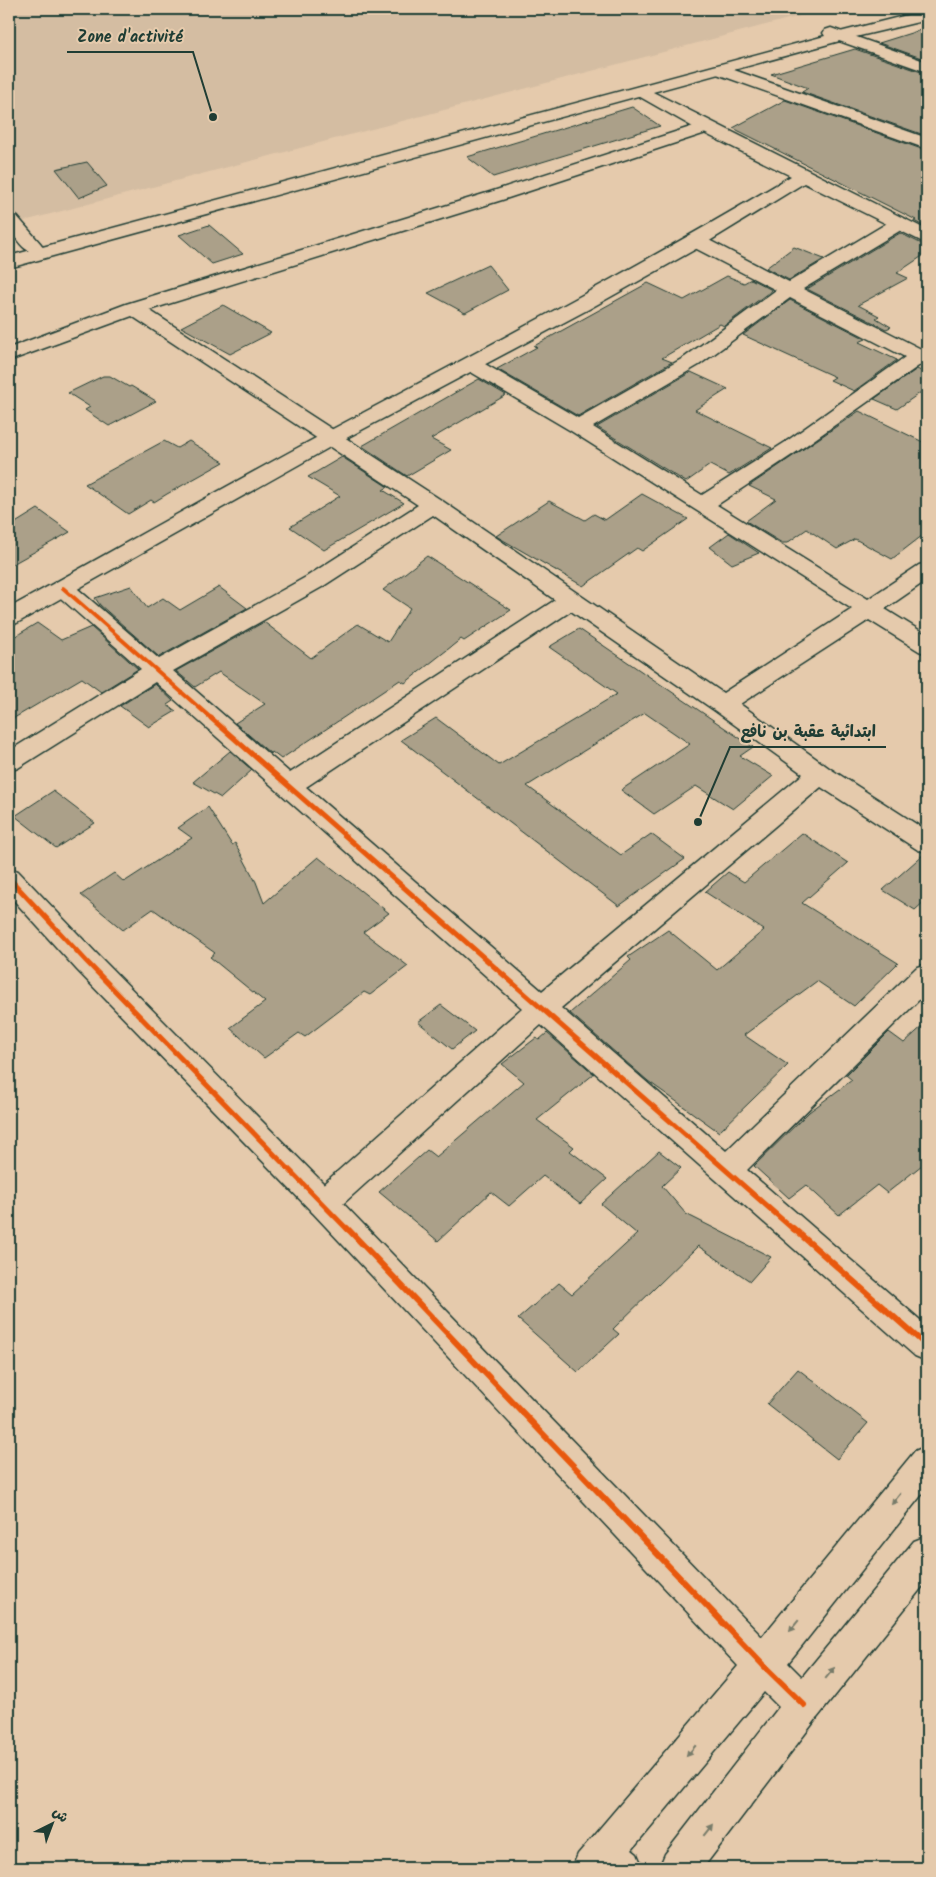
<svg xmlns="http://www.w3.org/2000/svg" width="936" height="1877" viewBox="0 0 936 1877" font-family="Kalam,'Playpen Sans Arabic',sans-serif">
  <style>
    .built { fill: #d4bda2 }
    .building { fill: #aba089; stroke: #1f3d34 }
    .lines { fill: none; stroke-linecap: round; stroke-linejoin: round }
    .street-casing { stroke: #1f3d34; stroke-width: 3 }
    .secondary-casing { stroke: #1f3d34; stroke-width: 3 }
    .primary-casing { stroke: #1f3d34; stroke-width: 3 }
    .street { fill: #e5caac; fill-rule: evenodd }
    .secondary { fill: #e5caac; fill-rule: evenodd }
    .primary { fill: #e5caac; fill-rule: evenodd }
    .cycleway-far2-casing { stroke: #e5caac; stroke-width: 6 }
    .cycleway-far1-casing { stroke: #e5caac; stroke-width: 8 }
    .cycleway-casing { stroke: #e5caac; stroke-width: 9 }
    .cycleway-far2 { stroke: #e8590c; stroke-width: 4 }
    .cycleway-far1 { stroke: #e8590c; stroke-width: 5 }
    .cycleway { stroke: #e8590c; stroke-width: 6 }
    .oneway { fill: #787c6a }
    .leader { fill: none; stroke: #1f3d34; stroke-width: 2 }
    .callout-dot { fill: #1f3d34; stroke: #e5caac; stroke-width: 2 }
    .callout-label { font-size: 16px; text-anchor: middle; font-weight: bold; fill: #1f3d34; stroke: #e5caac; stroke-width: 4; stroke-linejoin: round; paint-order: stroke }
  </style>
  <rect width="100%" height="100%" fill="#e5caac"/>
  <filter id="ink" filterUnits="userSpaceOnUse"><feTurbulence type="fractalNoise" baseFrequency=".02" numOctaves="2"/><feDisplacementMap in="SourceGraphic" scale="10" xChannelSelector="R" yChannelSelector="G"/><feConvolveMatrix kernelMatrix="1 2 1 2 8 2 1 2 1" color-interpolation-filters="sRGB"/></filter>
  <g filter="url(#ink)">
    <polygon class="built" points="9,9 826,9 9,225"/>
    <g class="building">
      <polygon points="927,28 927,60 879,43"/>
      <polygon points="855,49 927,74 927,136 802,92 808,88 771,74"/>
      <polygon points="785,100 927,151 927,228 914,221 916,220 733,128"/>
      <polygon points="632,107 660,126 493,177 467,157"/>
      <polygon points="87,162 107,186 79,198 56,169"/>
      <polygon points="209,225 216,231 243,254 212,264 179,235"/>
      <polygon points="900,233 920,243 927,244 927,253 897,273 908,278 858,305 879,316 876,318 891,327 886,329 807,289"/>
      <polygon points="794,247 824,259 789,280 766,268"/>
      <polygon points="488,265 508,290 465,313 428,293"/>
      <polygon points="727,276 744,283 751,279 772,290 724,326 720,324 662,358 672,362 578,416 497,369 537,347 534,346 648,283 684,300"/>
      <polygon points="790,300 866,339 859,342 897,360 854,391 830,380 835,377 743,335"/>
      <polygon points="223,305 271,333 230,354 181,327"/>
      <polygon points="917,369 927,374 927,388 897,409 874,399"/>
      <polygon points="691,372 728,389 695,410 772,448 729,475 710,465 686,482 597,427"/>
      <polygon points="103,376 110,376 129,387 131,386 156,401 109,426 85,410 90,407 68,393"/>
      <polygon points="479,379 506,395 431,439 451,450 407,476 362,446"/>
      <polygon points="859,411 927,444 927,532 892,559 855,539 837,549 807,529 787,543 782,543 746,521 776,499 749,486"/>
      <polygon points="164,441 177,448 189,441 224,462 167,494 154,502 151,500 128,514 85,484"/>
      <polygon points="342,457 388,487 383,490 404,503 324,550 290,527 340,496 308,477"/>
      <polygon points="642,494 688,519 642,551 637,548 583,586 496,536 549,501 585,520 594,514 605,520"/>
      <polygon points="38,509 70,532 9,566 9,527"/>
      <polygon points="729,533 759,553 732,564 710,547"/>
      <polygon points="427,556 511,610 464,641 461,639 405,683 400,680 281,759 272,752 271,754 235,723 265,704 219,672 195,687 176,671 264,622 311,658 358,624 388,642 410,608 383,590"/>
      <polygon points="131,586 147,608 163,598 180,610 219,587 247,608 159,657 100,605 95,598"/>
      <polygon points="37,623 61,640 91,627 138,669 101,692 82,678 9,721 9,640"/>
      <polygon points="579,629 753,747 740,756 773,776 733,809 696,786 654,814 621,790 690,744 645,713 527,786 621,855 651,834 685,859 619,906 401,740 436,718 499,765 617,694 549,647"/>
      <polygon points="155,684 173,701 167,705 176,711 149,727 120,706"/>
      <polygon points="230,751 252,770 221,798 193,782"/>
      <polygon points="53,791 95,823 56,848 15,816"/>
      <polygon points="208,807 232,845 235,843 256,882 264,903 318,857 389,913 363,932 408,966 370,995 364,992 305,1037 299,1033 264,1058 230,1028 265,1002 210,957 215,953 153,909 123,930 81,895 114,873 124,882 192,838 178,828"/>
      <polygon points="802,833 848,863 802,903 898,963 854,1006 817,981 744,1035 788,1065 719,1132 648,1081 570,1013 631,960 628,957 668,930 717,970 764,930 705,892 728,872 744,882"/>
      <polygon points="925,853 927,854 927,899 915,910 883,890"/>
      <polygon points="441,1005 475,1031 452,1049 418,1022"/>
      <polygon points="927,1022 927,1161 887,1193 877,1185 839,1215 806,1185 789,1198 754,1166 809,1112 852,1080 846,1075 889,1032 904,1043"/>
      <polygon points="547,1033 594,1074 537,1120 574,1147 570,1151 607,1179 580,1204 543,1176 509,1206 491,1192 438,1241 379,1192 427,1150 436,1157 524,1082 502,1064 536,1038 539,1040"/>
      <polygon points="659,1151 681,1168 662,1186 686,1214 771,1257 750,1281 698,1246 613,1329 619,1334 578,1372 518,1319 559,1283 572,1294 637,1234 601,1204"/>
      <polygon points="798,1369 868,1423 837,1459 767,1404"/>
    </g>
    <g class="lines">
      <g class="street-casing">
        <g id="street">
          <polygon points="831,28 927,62 927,72 825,36 823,33 825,30"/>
          <polygon points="720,65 927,138 927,149 714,73 712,70 714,67"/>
          <path d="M 706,122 L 712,123 L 714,127 L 712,131 L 502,200 L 149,310 L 441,500 L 723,693 L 852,609 L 571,431 L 464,368 L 461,364 L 464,360 L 471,358 L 478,360 L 578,418 L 685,357 L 776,290 L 689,245 L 687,241 L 689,237 L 696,235 L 703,237 L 789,282 L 894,219 L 900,218 L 906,219 L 909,223 L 906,227 L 803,289 L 927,352 L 927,367 L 920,365 L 798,451 L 717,505 L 868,599 L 919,565 L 927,563 L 927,580 L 885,609 L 927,635 L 927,654 L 919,651 L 869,620 L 740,704 L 829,768 L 927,831 L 927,852 L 918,850 L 821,787 L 561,1008 L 726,1151 L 917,967 L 927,964 L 927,992 L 747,1170 L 927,1326 L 927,1361 L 915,1356 L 541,1025 L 334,1212 L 323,1216 L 312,1212 L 308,1203 L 312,1194 L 522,1008 L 155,682 L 18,768 L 9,771 L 9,751 L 141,669 L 55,593 L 52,588 L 55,583 L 63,581 L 71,583 L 159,659 L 306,577 L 418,505 L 132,316 L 9,361 L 9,348 L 126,304 L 490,192 ZM 790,298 L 905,357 L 784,443 L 702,495 L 593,427 L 699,365 ZM 433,515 L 555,600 L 290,773 L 173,671 L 322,587 ZM 571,611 L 714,710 L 803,774 L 542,991 L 306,787 Z"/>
          <path d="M 9,213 L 15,214 L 41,244 L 43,248 L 41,252 C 25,256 18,240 9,229 Z"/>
        </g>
      </g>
      <g class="secondary-casing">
        <g id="secondary">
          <path d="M 641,86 L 927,230 L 927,242 L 921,241 L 804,183 L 703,245 L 589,309 L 339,442 L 17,623 L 9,625 L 9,608 C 115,550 220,489 327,432 C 483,349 639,267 791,176 L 700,131 L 635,94 L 633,91 L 635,88 Z"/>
          <polygon points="9,868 18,871 97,954 334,1194 762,1637 915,1451 927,1446 927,1488 788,1663 802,1677 914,1541 927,1536 927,1581 817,1718 703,1868 659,1868 665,1854 779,1707 764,1692 632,1850 637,1854 643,1868 572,1868 578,1854 738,1666 312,1212 77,970 9,895"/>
        </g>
      </g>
      <g class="primary-casing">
        <polygon id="primary" points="927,10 927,20 847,39 9,268 9,256 836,33"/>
      </g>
      <use href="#street" class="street"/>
      <use href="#secondary" class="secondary"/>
      <use href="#primary" class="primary"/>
      <g class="cycleway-far2-casing">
        <polyline id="cycleway-far2" points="63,588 212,719"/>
      </g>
      <g class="cycleway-far1-casing">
        <g id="cycleway-far1">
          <polyline points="211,718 794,1230"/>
          <polyline points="9,878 87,962 348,1230"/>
        </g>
      </g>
      <g class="cycleway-casing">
        <g id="cycleway">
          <polyline points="347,1228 763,1665 804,1705"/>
          <polyline points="793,1228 927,1346"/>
        </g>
      </g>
      <use href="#cycleway-far2" class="cycleway-far2"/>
      <use href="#cycleway-far1" class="cycleway-far1"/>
      <use href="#cycleway" class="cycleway"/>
    </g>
    <defs><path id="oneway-solid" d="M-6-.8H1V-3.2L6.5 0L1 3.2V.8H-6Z" transform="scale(1.25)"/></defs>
    <g class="oneway">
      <use href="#oneway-solid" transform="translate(896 1499) rotate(129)"/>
      <use href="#oneway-solid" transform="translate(794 1626) rotate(129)"/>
      <use href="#oneway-solid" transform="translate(830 1673) rotate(-51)"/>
      <use href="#oneway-solid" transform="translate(691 1751) rotate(130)"/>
      <use href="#oneway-solid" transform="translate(709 1830) rotate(-52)"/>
    </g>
  </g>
  <path class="leader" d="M213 117L193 52H67M698 822L730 747H886"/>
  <g class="callout-dot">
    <circle cx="213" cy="117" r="5"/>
    <circle cx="698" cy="822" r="5"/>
  </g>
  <g class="callout-label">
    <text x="130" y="42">Zone d'activité</text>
    <text x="808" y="737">ابتدائية عقبة بن نافع</text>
  </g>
  <rect width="936" height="1877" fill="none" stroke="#e5caac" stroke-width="30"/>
  <rect x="15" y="15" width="906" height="1847" fill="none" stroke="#1f3d34" stroke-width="2" filter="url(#ink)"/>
  <g transform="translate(52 1824) rotate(42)" stroke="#e5caac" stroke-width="4" paint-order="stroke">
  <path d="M0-4L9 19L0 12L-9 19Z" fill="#1f3d34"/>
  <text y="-8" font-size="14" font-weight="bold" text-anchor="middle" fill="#1f3d34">ش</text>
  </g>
</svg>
